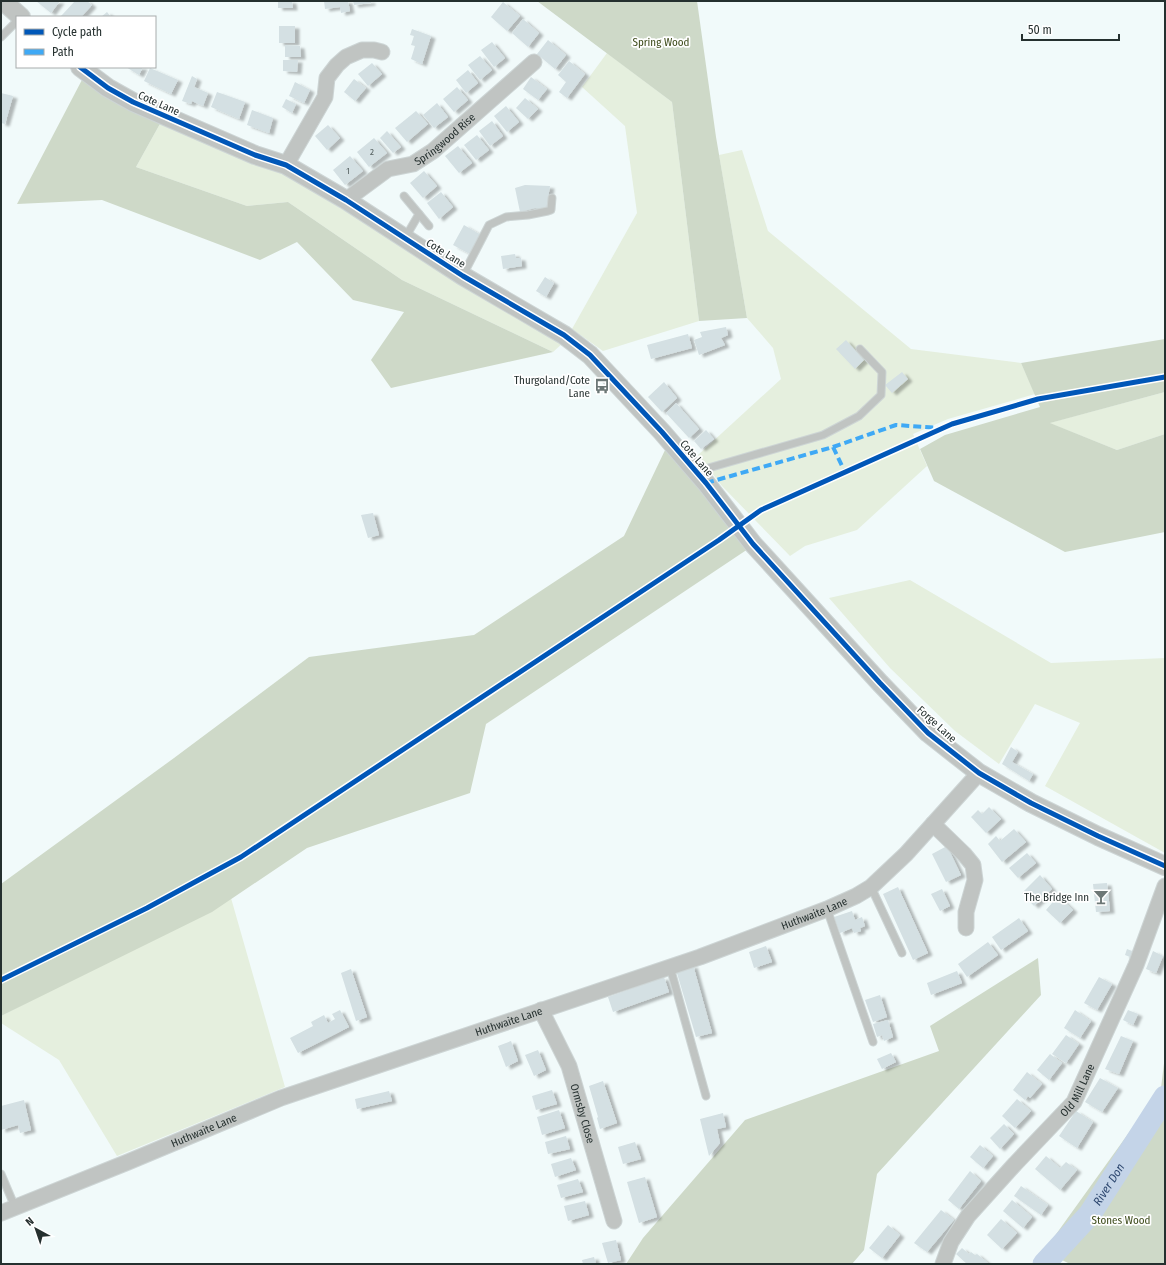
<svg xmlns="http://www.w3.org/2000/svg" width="1166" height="1265" viewBox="0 0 1166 1265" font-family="'Fira Sans Condensed',sans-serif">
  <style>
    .green { fill: #e5efde }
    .forest { fill: #ced9c8 }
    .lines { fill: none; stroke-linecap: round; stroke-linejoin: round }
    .river { stroke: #c4d4e8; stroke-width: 23 }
    .building { fill: #d4e0e3; filter: url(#shadow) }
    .service-casing { stroke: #cdd5d5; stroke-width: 9 }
    .minor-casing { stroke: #cdd5d5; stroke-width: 17 }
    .tertiary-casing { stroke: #cdd5d5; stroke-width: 20 }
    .service { stroke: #c0c4c2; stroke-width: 7 }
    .minor { stroke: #c0c4c2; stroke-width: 15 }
    .tertiary { stroke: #c0c4c2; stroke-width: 18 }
    .quiet { stroke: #3fa9f5; stroke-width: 4; stroke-dasharray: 8 4; stroke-linecap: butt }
    .cycleway-casing { stroke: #fff; stroke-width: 8 }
    .cycleway { stroke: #0057b8; stroke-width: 5 }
    .labels { text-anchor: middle; stroke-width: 3.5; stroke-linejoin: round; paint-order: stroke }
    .number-label { font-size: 9px; fill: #545f5f }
    .park-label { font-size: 11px; fill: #3c4a19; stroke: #fff }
    .street-label { font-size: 11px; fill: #25302f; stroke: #fff }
    .poi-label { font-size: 11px; fill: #25302f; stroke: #fff; text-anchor: end }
    .water-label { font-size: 12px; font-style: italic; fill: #2d476f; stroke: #fff }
  </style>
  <defs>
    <filter id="shadow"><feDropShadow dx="4.5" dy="2.5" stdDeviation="1" flood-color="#0004"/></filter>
  </defs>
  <rect width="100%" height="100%" fill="#f1fafa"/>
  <g class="green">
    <polygon points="607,53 672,102 699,321 603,351 572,329 637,213 625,126 582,87"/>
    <polygon points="161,122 284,174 563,343 553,352 402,280 288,202 247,206 136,167"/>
    <polygon points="742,150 768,231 911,349 1021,363 1035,394 948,419 913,434 927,466 857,530 805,546 790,556 722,486 698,455 781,379 773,348 747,318 719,155"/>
    <polygon points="1165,392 1165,434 1117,450 1049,423"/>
    <polygon points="910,580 1051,663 1165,658 1165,853 1045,786 1080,723 1035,704 999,764 955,731 890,668 829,598"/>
    <polygon points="231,898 285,1087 117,1156 59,1060 1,1023 1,1016"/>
  </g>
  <g class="forest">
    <polygon points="537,1 697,1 716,137 747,318 699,321 672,102"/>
    <polygon points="84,76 161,122 136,167 247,206 288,202 402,280 553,352 391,388 371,360 404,312 353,300 297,242 260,260 102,200 17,204"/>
    <polygon points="1165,339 1165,392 1050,423 1117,450 1165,434 1165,532 1065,552 934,481 920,449 945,435 1040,407 1021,363"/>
    <polygon points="666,448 751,547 486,724 470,793 307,848 212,912 1,1016 1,884 174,758 309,657 474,635 624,536"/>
    <polygon points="1038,958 1041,995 877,1174 864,1250 852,1264 626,1264 643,1238 745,1120 939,1051 930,1026"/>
    <polygon points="1165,1055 1165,1264 1070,1264 1044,1251 1161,1088"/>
  </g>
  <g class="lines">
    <path class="river" id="s1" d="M 1044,1264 L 1090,1214 L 1165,1097"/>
  </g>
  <g class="building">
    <polygon points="36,1 60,1 51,13"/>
    <polygon points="75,1 87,1 92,5 81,17 62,17 61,16"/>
    <polygon points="278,1 292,1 293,8 278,8"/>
    <polygon points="324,1 348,1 350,11 341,13 340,7 325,9"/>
    <polygon points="353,1 371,1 371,3 354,5"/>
    <polygon points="503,2 520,16 507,31 491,17"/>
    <polygon points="107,12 111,17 101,17"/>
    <polygon points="523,19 539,33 528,47 512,33"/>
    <rect x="279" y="26" width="16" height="17"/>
    <polygon points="412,29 431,36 422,64 411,59 415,46 411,45 414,36 410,35"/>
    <polygon points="548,40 566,55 555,69 537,54"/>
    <polygon points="492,42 505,58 494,67 481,50"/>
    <polygon points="285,45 300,46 301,57 285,57"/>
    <polygon points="480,56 492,70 480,80 468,65"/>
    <polygon points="283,60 298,60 297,72 283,71"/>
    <polygon points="569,61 585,74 567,98 559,92 566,82 558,75"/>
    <polygon points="372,63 382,74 368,86 358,74"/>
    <polygon points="126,67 143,67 139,75"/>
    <polygon points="150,68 178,80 171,94 144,81"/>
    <polygon points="468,70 478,83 466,93 456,80"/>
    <polygon points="192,76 197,79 194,87 208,93 203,106 192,101 191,104 182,101"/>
    <polygon points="531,77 547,89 538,100 523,89"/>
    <polygon points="354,79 366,88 355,101 344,92"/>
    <polygon points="295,82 310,90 304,103 289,96"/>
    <polygon points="457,87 468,100 454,112 443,99"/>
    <polygon points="217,92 245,102 239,119 211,107"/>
    <polygon points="1,93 13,96 5,124 1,123"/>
    <polygon points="525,98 538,109 528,119 516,108"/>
    <polygon points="286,99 296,104 292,113 282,107"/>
    <polygon points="437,103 448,117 434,128 423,115"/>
    <polygon points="506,106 519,122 507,132 494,116"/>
    <polygon points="252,110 273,118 269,133 247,125"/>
    <polygon points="416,111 428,124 407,142 395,128"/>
    <polygon points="492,121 503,136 490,146 479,131"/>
    <polygon points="328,125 340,138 327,150 315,136"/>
    <polygon points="387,131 401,147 393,153 380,138"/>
    <polygon points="477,135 489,150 476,160 464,145"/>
    <polygon points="374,138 387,153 369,167 357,152"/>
    <polygon points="458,146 472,163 459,173 445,156"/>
    <polygon points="350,156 363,171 345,185 333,170"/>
    <polygon points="424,171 437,186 423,198 410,183"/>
    <polygon points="525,185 550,186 546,210 535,208 520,212 515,188"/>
    <polygon points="441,192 453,207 439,219 427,203"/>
    <polygon points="464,225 481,235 470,254 453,245"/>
    <polygon points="515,254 516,258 521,258 522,266 503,269 501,256"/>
    <polygon points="545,277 554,283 546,297 536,291"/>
    <polygon points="726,327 728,335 721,338 725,345 699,355 694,340 702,337 700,332"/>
    <polygon points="688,334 692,348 651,359 647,345"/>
    <polygon points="846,340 864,360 855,369 836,349"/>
    <polygon points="902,372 908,379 892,393 885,385"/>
    <polygon points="664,382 677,398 662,412 648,397"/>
    <polygon points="676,403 699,429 689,438 666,413"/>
    <polygon points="706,430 714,439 701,449 694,441"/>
    <polygon points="373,513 379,535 368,538 361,515"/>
    <polygon points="1011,747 1018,752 1012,762 1033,774 1029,781 1002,764"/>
    <polygon points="989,807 1001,819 986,833 971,817 978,810 982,814"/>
    <polygon points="1014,829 1026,842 1002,862 988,844 996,836 1000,841"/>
    <polygon points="947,846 961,875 946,882 932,854"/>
    <polygon points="1027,853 1036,863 1018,878 1009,868"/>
    <polygon points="1040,875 1052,889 1034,906 1022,893"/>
    <polygon points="1107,883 1110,911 1096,912 1093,884"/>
    <polygon points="898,887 928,953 913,960 883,894"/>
    <polygon points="942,889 950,906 940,911 931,894"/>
    <polygon points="1058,896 1073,910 1060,923 1046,910"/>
    <polygon points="852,911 855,920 862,917 865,926 860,928 861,931 854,933 852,928 840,933 834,917"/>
    <polygon points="1019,918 1028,931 1001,950 992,937"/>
    <polygon points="988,942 998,955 967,977 958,964"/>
    <polygon points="766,946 772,962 754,968 749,952"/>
    <polygon points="1127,949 1132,951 1130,957 1125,955"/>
    <polygon points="1153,951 1163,956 1156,973 1146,969"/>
    <polygon points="693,965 712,1033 696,1037 676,970"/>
    <polygon points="351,969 367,1017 356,1021 341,973"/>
    <polygon points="957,971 962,983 931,995 927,983"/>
    <polygon points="664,977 669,992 613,1012 608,997"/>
    <polygon points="1099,977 1112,984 1097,1010 1084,1003"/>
    <polygon points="880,995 887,1017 873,1022 865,1000"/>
    <polygon points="340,1010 349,1027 298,1053 290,1038 313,1026 311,1022 324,1015 328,1023 335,1019 332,1014"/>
    <polygon points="1075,1010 1091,1021 1080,1038 1064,1028"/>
    <polygon points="1128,1010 1138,1014 1133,1025 1123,1020"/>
    <polygon points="888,1020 893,1037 884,1041 882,1035 877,1037 873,1024"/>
    <polygon points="1066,1035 1079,1044 1066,1063 1052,1054"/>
    <polygon points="1121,1036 1133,1041 1119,1074 1105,1069"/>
    <polygon points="511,1041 518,1061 506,1067 498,1046"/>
    <polygon points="538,1050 546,1070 534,1076 525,1055"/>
    <polygon points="891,1053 896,1062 882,1069 877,1059"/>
    <polygon points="1050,1054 1062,1063 1049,1080 1037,1070"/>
    <polygon points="1027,1072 1042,1084 1030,1098 1028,1096 1025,1100 1013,1090"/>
    <polygon points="1100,1078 1118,1088 1102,1112 1085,1102"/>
    <polygon points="603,1081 617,1123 600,1129 597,1118 598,1117 589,1086"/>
    <polygon points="552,1090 557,1104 536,1110 532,1096"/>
    <polygon points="389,1091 392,1101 357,1109 355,1099"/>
    <polygon points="1017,1099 1031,1111 1015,1128 1002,1116"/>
    <polygon points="24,1100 31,1130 20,1133 18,1125 1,1130 1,1106"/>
    <polygon points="559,1110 565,1128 542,1135 537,1117"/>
    <polygon points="1076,1111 1093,1122 1077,1148 1059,1136"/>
    <polygon points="723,1113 726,1127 717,1129 720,1143 709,1156 700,1119"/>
    <polygon points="1004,1124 1014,1134 1000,1149 990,1138"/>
    <polygon points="566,1136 570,1149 548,1154 545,1142"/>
    <polygon points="635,1142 641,1159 623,1164 618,1147"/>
    <polygon points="980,1145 993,1156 983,1168 970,1157"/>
    <polygon points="1046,1156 1060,1168 1066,1162 1077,1170 1060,1190 1035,1169"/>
    <polygon points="571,1158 576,1170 555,1177 551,1164"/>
    <polygon points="970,1171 981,1181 959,1209 948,1200"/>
    <polygon points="645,1177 657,1217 639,1223 627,1182"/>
    <polygon points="578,1179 583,1192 561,1198 557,1185"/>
    <polygon points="1021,1186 1048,1205 1041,1215 1014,1196"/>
    <polygon points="1012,1200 1032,1217 1023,1228 1003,1211"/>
    <polygon points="585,1201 589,1215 568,1221 564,1206"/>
    <polygon points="941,1210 954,1220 927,1252 914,1243"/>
    <polygon points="1001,1219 1017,1233 1002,1249 987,1235"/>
    <polygon points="888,1225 900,1235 882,1258 869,1248"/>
    <polygon points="616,1240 621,1260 608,1263 602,1243"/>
    <polygon points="962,1248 969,1254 971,1252 975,1255 977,1254 989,1264 967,1264 956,1254"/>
    <polygon points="594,1257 596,1264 583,1264 582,1260"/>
  </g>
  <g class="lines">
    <g class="service-casing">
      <g id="service">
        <polyline points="1,37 17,21"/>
        <polyline points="404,196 419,214 405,238"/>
        <polyline points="419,214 429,226"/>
        <polyline points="463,275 489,225 506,217 528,215 548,211 551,210 552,198"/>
        <polyline points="698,471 823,435 859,416 881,395 882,372 860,349"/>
        <polyline points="871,887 902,953"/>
        <polyline points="827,909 873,1042"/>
        <polyline points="670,967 706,1096"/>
        <polyline points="1,1174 15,1207"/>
      </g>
    </g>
    <g class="minor-casing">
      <g id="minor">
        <polyline points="286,165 325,97 327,78 337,65 346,57 362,50 374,50 382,52"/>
        <path id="s2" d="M 346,200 L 388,169 L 413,164 L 433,151 L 534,62"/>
        <polyline points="933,824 964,854 973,865 975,880 966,912 966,928"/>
        <path id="s3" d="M 541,1010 L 569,1066 L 614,1221"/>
        <path id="s4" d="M 1,1213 L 128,1162 L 281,1098 L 700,957 L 827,909 L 856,896 L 871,887 L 906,854 L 979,773"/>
        <path id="s5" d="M 943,1264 L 951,1242 L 968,1216 L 1015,1164 L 1074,1102 L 1136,965 L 1165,886"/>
      </g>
    </g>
    <g class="tertiary-casing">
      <g id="tertiary">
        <polyline points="3,1 21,17"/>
        <polyline points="80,67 108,88 133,102 255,155 286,165 346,200 463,276 564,335 590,355 662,432 706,483 753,544 880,683 928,733 979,773 1031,803 1098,836 1165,866"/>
      </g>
    </g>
    <use href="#service" class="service"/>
    <use href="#minor" class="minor"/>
    <use href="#tertiary" class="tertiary"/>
    <g class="quiet">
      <polyline points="833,447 896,425 939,428"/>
      <polyline points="706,483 833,447 845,472"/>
    </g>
    <g class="cycleway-casing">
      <g id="cycleway">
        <polyline points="80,67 108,88 133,102 255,155 286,165 346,200 463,276 564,335 590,355 662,432 706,483 753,544 880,683 928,733 979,773 1031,803 1098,836 1165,866"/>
        <polyline points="1,980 147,908 241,857 719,540 761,510 952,424 1038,399 1165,377"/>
      </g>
    </g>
    <use href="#cycleway" class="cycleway"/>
  </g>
  <defs>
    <g id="bus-bare" transform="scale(1.2)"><path d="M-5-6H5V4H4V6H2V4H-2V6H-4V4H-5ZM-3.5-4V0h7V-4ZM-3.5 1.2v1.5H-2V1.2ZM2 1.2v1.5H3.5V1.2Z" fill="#6c7776" stroke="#fff" stroke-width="2.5" paint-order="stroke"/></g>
    <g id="bar-bare" transform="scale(1.2)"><path d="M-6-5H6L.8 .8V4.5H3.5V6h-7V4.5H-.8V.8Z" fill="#6c7776" stroke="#fff" stroke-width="2.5" paint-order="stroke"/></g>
  </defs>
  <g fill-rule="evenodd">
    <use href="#bus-bare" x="602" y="386"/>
    <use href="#bar-bare" x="1101" y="897"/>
  </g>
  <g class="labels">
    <g class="number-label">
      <text x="372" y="155">2</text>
      <text x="348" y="174">1</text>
    </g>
    <g class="park-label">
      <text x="661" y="46">Spring Wood</text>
      <text x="1121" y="1224">Stones Wood</text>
    </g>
    <g class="street-label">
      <text transform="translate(159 103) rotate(24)" y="4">Cote Lane</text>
      <text dy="4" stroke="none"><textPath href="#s2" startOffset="118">Springwood Rise</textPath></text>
      <text transform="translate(446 253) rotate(32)" y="4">Cote Lane</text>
      <text transform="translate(697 458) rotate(49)" y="4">Cote Lane</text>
      <text transform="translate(937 724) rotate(42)" y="4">Forge Lane</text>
      <text dy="4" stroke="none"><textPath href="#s4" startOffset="867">Huthwaite Lane</textPath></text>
      <text dy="4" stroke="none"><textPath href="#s4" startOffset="543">Huthwaite Lane</textPath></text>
      <text dy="4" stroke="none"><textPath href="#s5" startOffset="222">Old Mill Lane</textPath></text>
      <text dy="4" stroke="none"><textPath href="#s3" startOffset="112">Ormsby Close</textPath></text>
      <text dy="4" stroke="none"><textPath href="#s4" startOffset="219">Huthwaite Lane</textPath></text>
    </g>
    <g class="poi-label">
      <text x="590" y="384">Thurgoland/Cote<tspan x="590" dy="13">Lane</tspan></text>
      <text x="1089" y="901">The Bridge Inn</text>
    </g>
    <g class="water-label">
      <text dy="4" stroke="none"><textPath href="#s1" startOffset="103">River Don</textPath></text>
    </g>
  </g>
  <rect width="1166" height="1265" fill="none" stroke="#25302f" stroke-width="4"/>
  <rect x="16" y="16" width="140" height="52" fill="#ffffff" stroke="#a8acac"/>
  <rect x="24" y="29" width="20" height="6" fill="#0057b8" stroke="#a8acac"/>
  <text x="52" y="36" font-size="12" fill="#25302f">Cycle path</text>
  <rect x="24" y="49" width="20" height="6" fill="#3fa9f5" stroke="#a8acac"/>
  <text x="52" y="56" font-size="12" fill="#25302f">Path</text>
  <g transform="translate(36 1229) rotate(320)" stroke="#ffffff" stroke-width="3" paint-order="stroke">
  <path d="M0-3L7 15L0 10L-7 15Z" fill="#25302f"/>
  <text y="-6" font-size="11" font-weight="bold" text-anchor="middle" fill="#25302f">N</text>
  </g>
  <path d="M1022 34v6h97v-6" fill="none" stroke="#25302f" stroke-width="2"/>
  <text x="1028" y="34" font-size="12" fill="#25302f" stroke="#ffffff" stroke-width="3" paint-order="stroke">50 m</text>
</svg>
